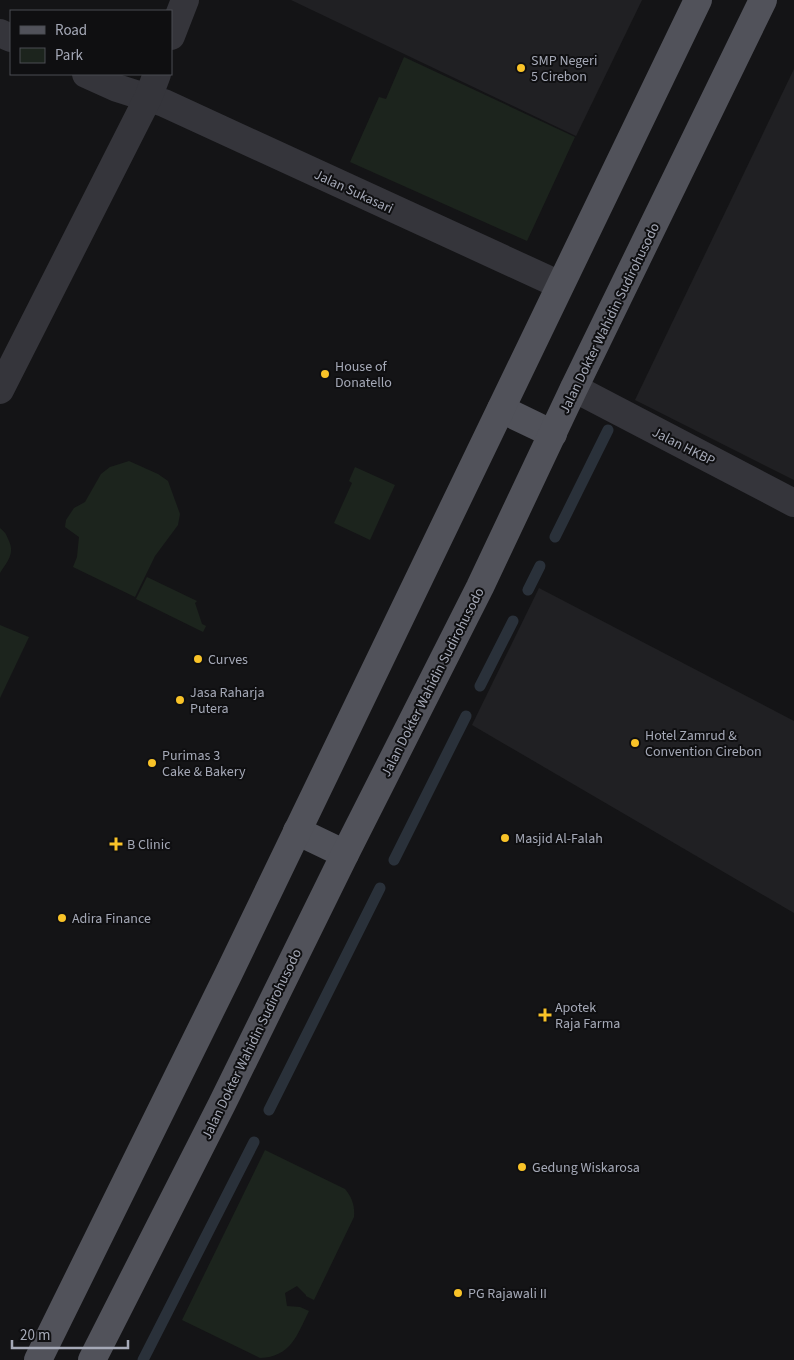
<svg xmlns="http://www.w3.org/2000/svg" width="794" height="1360" viewBox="0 0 794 1360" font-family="'Source Sans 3',sans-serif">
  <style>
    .built { fill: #202023 }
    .green { fill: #1c241d }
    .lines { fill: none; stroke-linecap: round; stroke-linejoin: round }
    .stream { stroke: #2a313a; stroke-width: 11 }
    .minor { stroke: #35353b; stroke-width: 28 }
    .major { stroke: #51525a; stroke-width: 28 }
    .poi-dot { fill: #f9c328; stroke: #0f0f11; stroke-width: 2 }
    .labels { text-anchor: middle; stroke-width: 4; stroke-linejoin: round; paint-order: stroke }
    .poi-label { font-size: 14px; fill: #a5a9b7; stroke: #0f0f11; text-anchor: start }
    .street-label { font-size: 14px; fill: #a5a9b7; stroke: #0f0f11 }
  </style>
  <rect width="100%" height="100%" fill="#141416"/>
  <g class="built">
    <polygon points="291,0 642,0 576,136"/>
    <polygon points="794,69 794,480 635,400"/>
    <polygon points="539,588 794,721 794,913 472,725"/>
  </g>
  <g class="green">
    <polygon points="404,57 575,137 527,241 350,162 379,97 386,99"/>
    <polygon points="129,461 158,474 168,481 180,514 178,525 155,556 135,597 73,567 77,557 79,537 65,527 66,520 74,508 85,502 101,474 110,467"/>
    <polygon points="355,467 395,485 370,540 334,523 352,483 349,481"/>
    <path d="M 0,528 C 6,533 6,534 9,541 C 15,554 7,562 0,573 Z"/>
    <polygon points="147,577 197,601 195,603 202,624 206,626 203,632 136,599"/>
    <polygon points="0,625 29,637 0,698"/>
    <path d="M 265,1150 L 345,1189 C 352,1197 355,1206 354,1217 L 314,1300 L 306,1296 L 306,1295 L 297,1286 L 285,1293 L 287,1306 L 300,1307 L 309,1311 C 297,1335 291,1357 260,1358 L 182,1320 Z"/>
  </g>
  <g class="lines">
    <g class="stream">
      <polyline points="555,537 608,430"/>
      <polyline points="528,590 540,566"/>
      <polyline points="480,686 513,621"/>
      <polyline points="394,860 466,716"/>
      <polyline points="269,1110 380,888"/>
      <polyline points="143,1360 254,1142"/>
    </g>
    <g class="minor">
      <polyline points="0,33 11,38"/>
      <polyline points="171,36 185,0"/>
      <polyline points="86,74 117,88 164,103 560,285"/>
      <polyline points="574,388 794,503"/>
      <polyline points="0,390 148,98 157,74"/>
    </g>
    <g class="major">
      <polyline points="501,409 553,434"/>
      <polyline points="297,831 345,854"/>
      <polyline points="38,1360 228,975 698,0"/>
      <polyline points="92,1360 222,1104 345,854 480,587 574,388 763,0"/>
    </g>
  </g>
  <g class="poi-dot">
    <circle cx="521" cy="68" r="5"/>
    <circle cx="325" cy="374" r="5"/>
    <circle cx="198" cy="659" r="5"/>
    <circle cx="180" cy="700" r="5"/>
    <circle cx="635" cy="743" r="5"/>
    <circle cx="152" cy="763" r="5"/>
    <circle cx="505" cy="838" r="5"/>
    <path d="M113.5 836.5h5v5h5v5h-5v5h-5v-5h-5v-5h5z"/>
    <circle cx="62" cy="918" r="5"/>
    <path d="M542.5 1007.5h5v5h5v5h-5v5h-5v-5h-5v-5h5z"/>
    <circle cx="522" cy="1167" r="5"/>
    <circle cx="458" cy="1293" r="5"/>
  </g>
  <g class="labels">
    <g class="poi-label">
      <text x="531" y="65">SMP Negeri<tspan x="531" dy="16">5 Cirebon</tspan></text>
      <text x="335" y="371">House of<tspan x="335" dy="16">Donatello</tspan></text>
      <text x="208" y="664">Curves</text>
      <text x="190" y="697">Jasa Raharja<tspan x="190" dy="16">Putera</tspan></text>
      <text x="645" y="740">Hotel Zamrud &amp;<tspan x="645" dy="16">Convention Cirebon</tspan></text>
      <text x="162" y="760">Purimas 3<tspan x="162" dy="16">Cake &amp; Bakery</tspan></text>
      <text x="515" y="843">Masjid Al-Falah</text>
      <text x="127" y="849">B Clinic</text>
      <text x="72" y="923">Adira Finance</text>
      <text x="555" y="1012">Apotek<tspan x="555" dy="16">Raja Farma</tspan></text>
      <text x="532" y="1172">Gedung Wiskarosa</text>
      <text x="468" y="1298">PG Rajawali II</text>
    </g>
    <g class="street-label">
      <text transform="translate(354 191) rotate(25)" y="5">Jalan Sukasari</text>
      <text transform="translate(609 318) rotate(-64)" y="5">Jalan Dokter Wahidin Sudirohusodo</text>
      <text transform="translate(684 446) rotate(27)" y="5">Jalan HKBP</text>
      <text transform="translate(432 682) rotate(-63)" y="5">Jalan Dokter Wahidin Sudirohusodo</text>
      <text transform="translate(251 1044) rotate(-64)" y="5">Jalan Dokter Wahidin Sudirohusodo</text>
    </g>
  </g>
  <rect x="10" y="10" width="162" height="65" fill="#0f0f11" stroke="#4b4d53"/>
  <rect x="20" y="26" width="25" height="8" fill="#51525a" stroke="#4b4d53"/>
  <text x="55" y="35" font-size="15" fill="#a5a9b7">Road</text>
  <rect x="20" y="48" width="25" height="15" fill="#1c241d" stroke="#4b4d53"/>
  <text x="55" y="60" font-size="15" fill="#a5a9b7">Park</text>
  <path d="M12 1340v8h116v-8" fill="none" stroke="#a5a9b7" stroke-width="2.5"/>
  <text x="20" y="1340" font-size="15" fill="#a5a9b7" stroke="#0f0f11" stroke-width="4" paint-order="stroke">20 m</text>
</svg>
